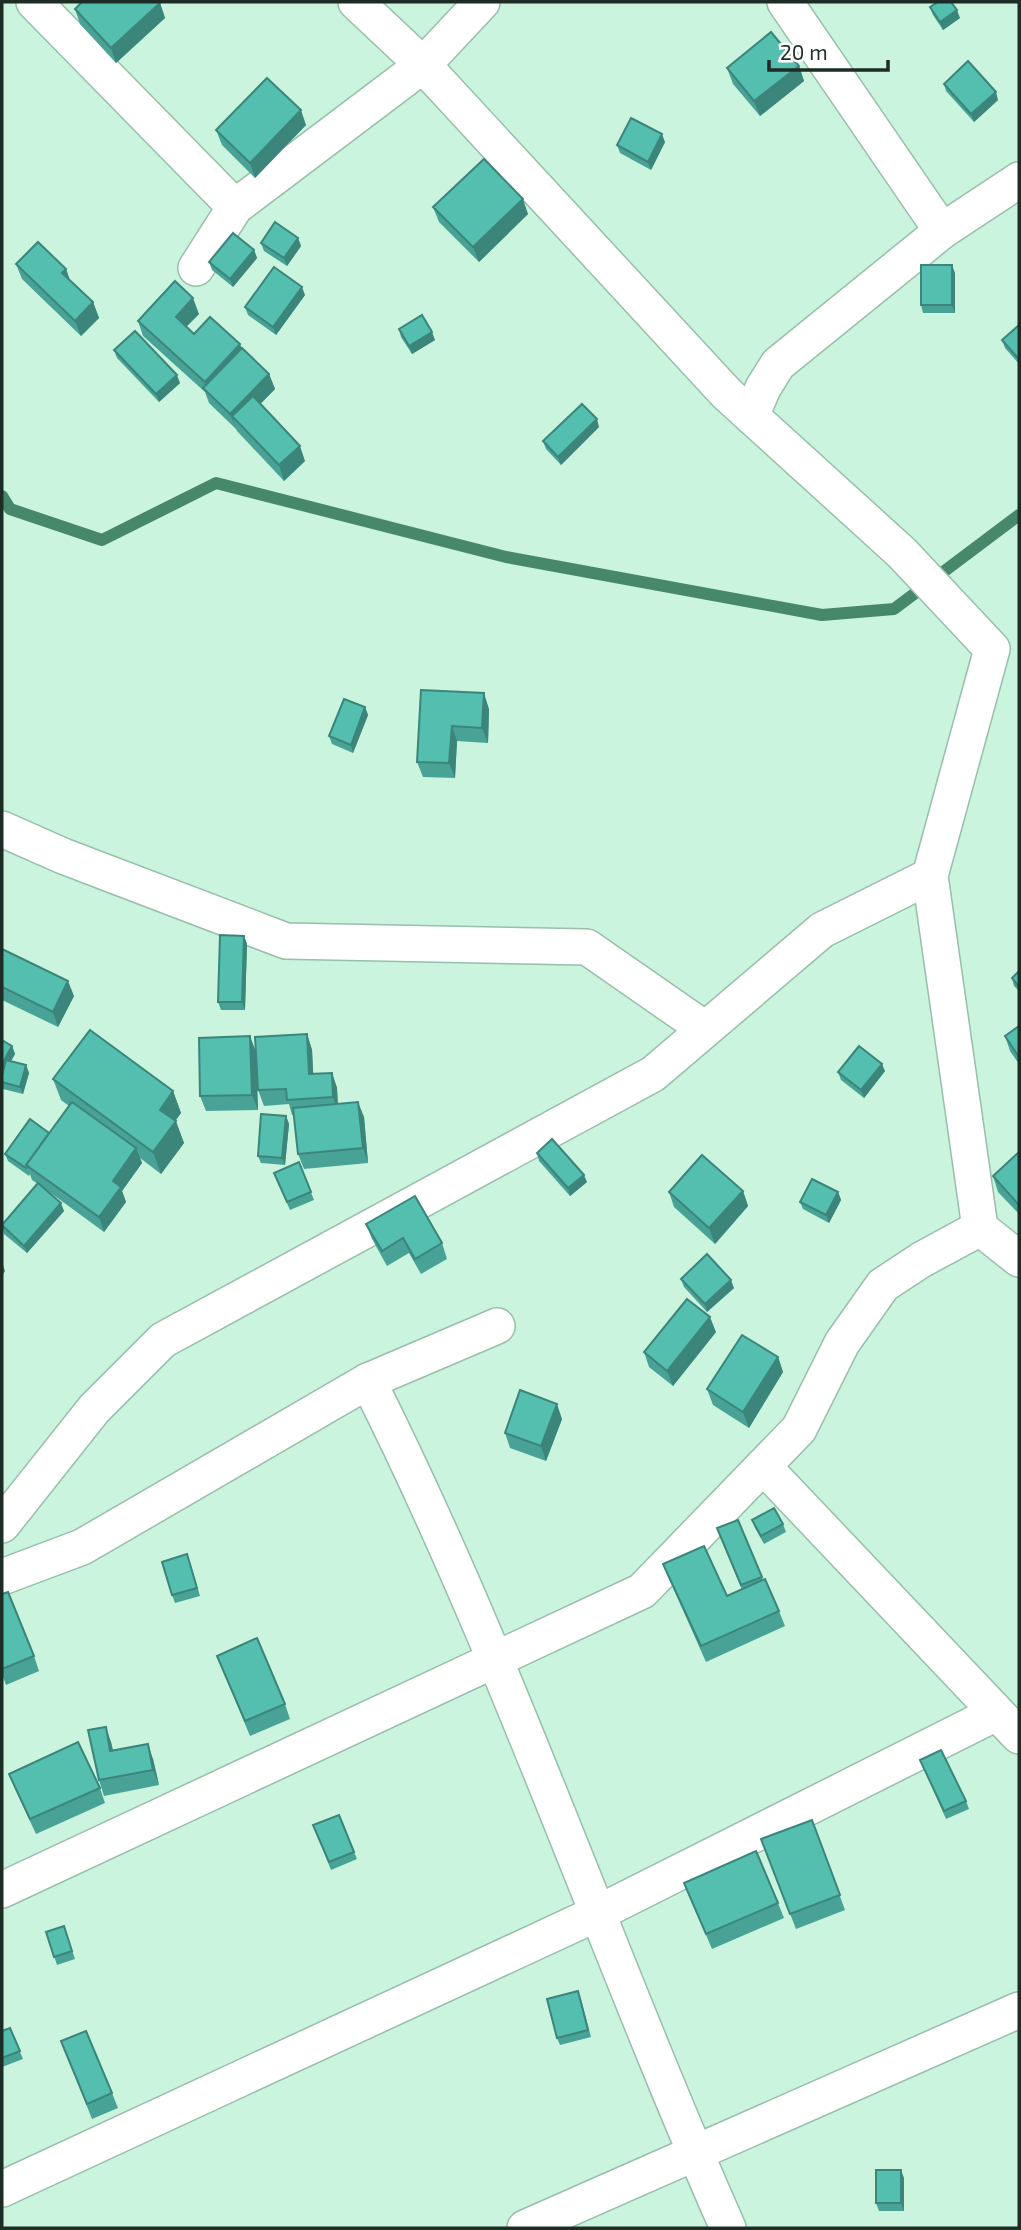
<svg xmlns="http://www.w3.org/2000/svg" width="1021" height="2230" viewBox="0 0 1021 2230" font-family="'Exo 2',sans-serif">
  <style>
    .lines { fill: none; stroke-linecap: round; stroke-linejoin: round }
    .stream { stroke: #48886a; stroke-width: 12 }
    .minor-casing { stroke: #97bfaa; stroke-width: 38 }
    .minor { stroke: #fff; stroke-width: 35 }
    .wall { fill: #48a396 }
    .shaded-wall { fill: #3b857a }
    .building { fill: #54beaf; stroke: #3b857a; stroke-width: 2 }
  </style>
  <rect width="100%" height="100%" fill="#caf4de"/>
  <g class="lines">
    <polyline class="stream" points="2,496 10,509 102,540 216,483 506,557 822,615 894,609 1019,515"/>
    <g class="minor-casing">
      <g id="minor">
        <polyline points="34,2 235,207"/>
        <polyline points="356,2 423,65 727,394 902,553 992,649 930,876 980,1228 1019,1259"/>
        <polyline points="785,2 942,231"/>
        <polyline points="196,268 235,207 423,65 482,2"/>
        <polyline points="751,416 763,388 778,364 942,231 1019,180"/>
        <polyline points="2,829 63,856 286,941 587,947 705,1029"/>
        <path d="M 368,1381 C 506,1655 604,1948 728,2228"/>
        <polyline points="763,1466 1019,1736"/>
        <polyline points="2,1525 94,1409 163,1340 653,1074 822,930 930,876"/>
        <polyline points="2,1577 82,1547 368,1381 497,1326"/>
        <polyline points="2,1890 642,1591 799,1429 842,1343 883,1285 921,1260 980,1228"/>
        <polyline points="2,2189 598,1913 996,1713"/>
        <polyline points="525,2228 1019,2010"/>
      </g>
    </g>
    <use href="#minor" class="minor"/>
  </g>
  <g class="wall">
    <polygon points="160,3 165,18 116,63 80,24 75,9"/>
    <polygon points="930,7 960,18 943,30 933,15"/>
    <polygon points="799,66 804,81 760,116 733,84 727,68"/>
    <polygon points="944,84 998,100 974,122 946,91"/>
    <polygon points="306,125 255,178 222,145 216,130"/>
    <polygon points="665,142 651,170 620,153 617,145"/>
    <polygon points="433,207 528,214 479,262 439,222"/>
    <polygon points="298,238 301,246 287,266 264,251 261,243"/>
    <polygon points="254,250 257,258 233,287 212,270 209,262"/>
    <polygon points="16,264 66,269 70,280 93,302 99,318 81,336 22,279"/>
    <polygon points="955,273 955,313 923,313 921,305"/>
    <polygon points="305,295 276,335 248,315 245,307"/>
    <polygon points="199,314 186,327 194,334 242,348 269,374 275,389 260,404 305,461 284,481 237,431 236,429 209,403 205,392 143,336 138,321"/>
    <polygon points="1019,325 1019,364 1005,348 1002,340"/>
    <polygon points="399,329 435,340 412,354 401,337"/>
    <polygon points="114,350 180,383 159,402 117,358"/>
    <polygon points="599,427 561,465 546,449 543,441"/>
    <polygon points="421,690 489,709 488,743 457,741 455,778 423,777 417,762"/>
    <polygon points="365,707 368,715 353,753 332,744 329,736"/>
    <polygon points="244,936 247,944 245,1010 221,1010 218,1002"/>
    <polygon points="2,949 74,996 58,1027 2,1000"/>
    <polygon points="1019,971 1019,991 1014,986 1012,978"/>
    <polygon points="1019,1026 1019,1064 1010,1051 1005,1036"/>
    <polygon points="307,1034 312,1050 313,1074 332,1073 337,1088 338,1104 364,1117 368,1163 304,1169 298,1154 294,1115 292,1115 289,1104 264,1106 258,1090 256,1063 258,1110 206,1111 200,1096 256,1050"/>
    <polygon points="2,1040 12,1046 15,1054 11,1061 26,1065 29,1073 23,1094 3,1089 2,1086"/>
    <polygon points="885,1071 864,1098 841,1080 838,1072"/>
    <polygon points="53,1079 173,1091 181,1113 175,1121 184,1143 161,1174 140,1158 142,1163 122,1191 126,1202 104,1232 48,1191 64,1211 27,1253 4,1234 2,1225 38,1184 32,1180 30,1174 29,1176 8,1161 5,1154 49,1133 69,1106 61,1100"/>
    <polygon points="286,1116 289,1124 285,1165 261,1163 258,1156"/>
    <polygon points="1019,1152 1019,1214 998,1192 993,1176"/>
    <polygon points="537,1153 587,1182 570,1196 539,1161"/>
    <polygon points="299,1162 314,1200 290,1210 277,1180"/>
    <polygon points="743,1191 748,1206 715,1244 674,1207 669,1192"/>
    <polygon points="838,1192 841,1200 829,1223 803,1209 800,1202"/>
    <polygon points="366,1224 442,1243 447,1259 421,1274 409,1253 387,1266 372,1239"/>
    <polygon points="681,1279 734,1288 707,1312 684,1287"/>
    <polygon points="716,1332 673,1386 649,1367 644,1352"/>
    <polygon points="778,1357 783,1372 749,1428 713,1405 707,1389"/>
    <polygon points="562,1419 546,1461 510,1448 505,1433"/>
    <polygon points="738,1520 763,1580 779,1611 785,1626 706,1662 669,1579 663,1564 727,1596 742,1590 720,1536"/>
    <polygon points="752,1520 783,1524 786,1532 764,1544 755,1528"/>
    <polygon points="190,1562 200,1596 175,1603 172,1595"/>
    <polygon points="2,1594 34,1656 39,1671 6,1685 2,1674"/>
    <polygon points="217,1656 285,1704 290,1719 250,1736"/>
    <polygon points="111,1742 113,1750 153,1759 159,1785 104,1796 99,1780"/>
    <polygon points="920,1760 966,1801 969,1809 946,1819"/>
    <polygon points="9,1774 100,1788 105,1803 36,1834 15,1789"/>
    <polygon points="339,1815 357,1859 331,1870 313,1825"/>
    <polygon points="812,1820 845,1910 796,1929 761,1839"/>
    <polygon points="684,1883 778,1903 784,1918 712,1949"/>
    <polygon points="64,1926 75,1959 57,1965 46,1932"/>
    <polygon points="581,1999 591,2037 560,2045 557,2038"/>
    <polygon points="10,2028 23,2059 2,2067 2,2031"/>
    <polygon points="61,2041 112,2093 118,2108 92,2119"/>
    <polygon points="904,2178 904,2211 879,2211 876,2203"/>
  </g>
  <g class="shaded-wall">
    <polygon points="160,3 165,18 116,63 111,48"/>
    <polygon points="957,10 960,18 943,30 940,22"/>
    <polygon points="799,66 804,81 760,116 754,101"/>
    <polygon points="996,92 998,100 974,122 971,114"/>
    <polygon points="301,110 306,125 255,178 250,163"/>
    <polygon points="662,134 665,142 651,170 648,162"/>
    <polygon points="523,199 528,214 479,262 473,247"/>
    <polygon points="298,238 301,246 287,266 284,258"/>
    <polygon points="254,250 257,258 233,287 230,279"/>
    <polygon points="952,265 955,273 955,313 952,305"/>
    <polygon points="66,269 71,284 62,273"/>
    <polygon points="302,287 305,295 276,335 273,327"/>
    <polygon points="193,298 199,314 181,332 176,317"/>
    <polygon points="93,302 99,318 81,336 75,321"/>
    <polygon points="432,332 435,340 412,354 409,346"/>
    <polygon points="240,344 246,359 209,394 205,382"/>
    <polygon points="269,374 275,389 240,425 232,416 236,429 230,414"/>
    <polygon points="177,375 180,383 159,402 156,394"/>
    <polygon points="597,419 599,427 561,465 558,457"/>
    <polygon points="300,446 305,461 284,481 279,465"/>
    <polygon points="484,693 489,709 488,743 482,728"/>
    <polygon points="365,707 368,715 353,753 351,745"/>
    <polygon points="452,726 457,741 455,778 449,763"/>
    <polygon points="244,936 247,944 245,1010 242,1002"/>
    <polygon points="68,981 74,996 58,1027 53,1012"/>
    <polygon points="307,1034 312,1050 314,1089 309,1074"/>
    <polygon points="250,1036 256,1052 258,1110 252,1095"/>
    <polygon points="12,1046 15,1054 2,1077 2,1064"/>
    <polygon points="882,1064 885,1071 864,1098 861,1090"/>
    <polygon points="26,1065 29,1073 23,1094 20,1087"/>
    <polygon points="332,1073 337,1088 338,1112 333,1097"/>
    <polygon points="173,1091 181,1113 168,1131 160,1110"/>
    <polygon points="358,1102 364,1117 368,1163 363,1148"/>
    <polygon points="286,1116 289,1124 285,1165 282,1158"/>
    <polygon points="176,1121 184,1143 161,1174 153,1152"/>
    <polygon points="136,1148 142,1163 122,1191 126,1202 104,1232 99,1217 113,1181"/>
    <polygon points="584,1175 587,1182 570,1196 568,1188"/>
    <polygon points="743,1191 748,1206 715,1244 709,1228"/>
    <polygon points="838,1192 841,1200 829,1223 826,1215"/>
    <polygon points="61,1203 64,1211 27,1253 24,1246"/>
    <polygon points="2,1262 5,1271 2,1276"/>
    <polygon points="731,1280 734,1288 707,1312 705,1304"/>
    <polygon points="710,1317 716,1332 673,1386 667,1371"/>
    <polygon points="778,1357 783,1372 749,1428 743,1412"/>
    <polygon points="557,1404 562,1419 546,1461 541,1446"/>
    <polygon points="106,1727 111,1742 116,1766 110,1751"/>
    <polygon points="148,1744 153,1759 159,1785 153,1770"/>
    <polygon points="901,2170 904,2178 904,2211 901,2203"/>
  </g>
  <g class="building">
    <polygon points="82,2 159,2 160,3 111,48 75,9"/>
    <polygon points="938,2 951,2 957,10 940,22 930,7"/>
    <polygon points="771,32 799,66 754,101 727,68"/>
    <polygon points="968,61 996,92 971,114 944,84"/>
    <polygon points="267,78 301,110 250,163 216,130"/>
    <polygon points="631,118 662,134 648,162 617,145"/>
    <polygon points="484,159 523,199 473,247 433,207"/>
    <polygon points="275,222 298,238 284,258 261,243"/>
    <polygon points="233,233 254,250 230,279 209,262"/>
    <polygon points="38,242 66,269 62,273 93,302 75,321 16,264"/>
    <rect x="921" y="265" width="31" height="40"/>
    <polygon points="274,267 302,287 273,327 245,307"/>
    <polygon points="175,281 193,298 176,317 194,334 210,317 240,344 205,382 138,321"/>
    <polygon points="422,315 432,332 409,346 399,329"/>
    <polygon points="1019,325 1019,359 1002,340"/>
    <polygon points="135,331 177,375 156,394 114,350"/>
    <polygon points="242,348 269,374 230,414 203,388"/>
    <polygon points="253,396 300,446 279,465 232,416"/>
    <polygon points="582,404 597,419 558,457 543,441"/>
    <polygon points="421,690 484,693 482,728 452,726 449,763 417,762"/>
    <polygon points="344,699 365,707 351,745 329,736"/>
    <polygon points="220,935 244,936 242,1002 218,1002"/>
    <polygon points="2,949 68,981 53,1012 2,987"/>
    <polygon points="1019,971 1019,987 1012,978"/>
    <polygon points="1019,1026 1019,1057 1005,1036"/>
    <polygon points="90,1030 173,1091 160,1110 176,1121 153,1152 53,1079"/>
    <polygon points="307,1034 309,1074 332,1073 333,1097 287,1100 286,1089 258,1090 255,1037"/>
    <polygon points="250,1036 252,1095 200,1096 199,1038"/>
    <polygon points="2,1040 12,1046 2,1064"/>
    <polygon points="859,1046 882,1064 861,1090 838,1072"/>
    <polygon points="6,1060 26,1065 20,1087 2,1082 2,1076"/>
    <polygon points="72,1102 136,1148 113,1181 121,1187 99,1217 26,1165"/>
    <polygon points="358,1102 363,1148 298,1154 293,1108"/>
    <polygon points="261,1114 286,1116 282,1158 258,1156"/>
    <polygon points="30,1119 49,1133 26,1165 28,1166 26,1168 5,1154"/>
    <polygon points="552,1139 584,1175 568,1188 537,1153"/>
    <polygon points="1019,1152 1019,1205 993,1176"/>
    <polygon points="702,1155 743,1191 709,1228 669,1192"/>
    <polygon points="299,1162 311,1192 287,1202 274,1173"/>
    <polygon points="812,1179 838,1192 826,1215 800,1202"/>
    <polygon points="38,1183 61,1203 24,1246 2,1225"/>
    <polygon points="415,1196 442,1243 415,1259 403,1238 382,1251 366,1224"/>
    <polygon points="707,1254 731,1280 705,1304 681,1279"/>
    <polygon points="687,1299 710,1317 667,1371 644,1352"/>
    <polygon points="742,1335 778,1357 743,1412 707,1389"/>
    <polygon points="520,1390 557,1404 541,1446 505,1433"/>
    <polygon points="774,1508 783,1524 761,1536 752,1520"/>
    <polygon points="738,1520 762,1577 741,1585 717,1528"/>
    <polygon points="704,1546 727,1596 765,1579 779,1611 701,1646 663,1564"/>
    <polygon points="187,1554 197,1588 172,1595 162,1562"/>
    <polygon points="8,1592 34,1656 2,1669 2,1594"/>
    <polygon points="257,1638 285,1704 245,1721 217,1656"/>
    <polygon points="106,1727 110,1751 148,1744 153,1770 99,1780 88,1730"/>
    <polygon points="78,1742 100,1788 30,1819 9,1774"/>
    <polygon points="941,1750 966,1801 944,1811 920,1760"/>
    <polygon points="339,1815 354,1852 329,1862 313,1825"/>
    <polygon points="812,1820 840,1895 790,1914 761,1839"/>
    <polygon points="756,1851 778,1903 706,1934 684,1883"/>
    <polygon points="64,1926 72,1951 54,1957 46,1932"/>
    <polygon points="578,1991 588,2030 557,2038 547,1999"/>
    <polygon points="10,2028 20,2051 2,2058 2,2031"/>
    <polygon points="86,2031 112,2093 87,2104 61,2041"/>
    <rect x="876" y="2170" width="25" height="33"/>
  </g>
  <rect width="1021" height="2230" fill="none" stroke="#1d2d25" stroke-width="7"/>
  <path d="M769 60v10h119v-10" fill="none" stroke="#1d2d25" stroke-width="3.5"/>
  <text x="780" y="60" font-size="21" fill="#1d2d25" stroke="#ffffff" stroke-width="5" paint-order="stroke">20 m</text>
</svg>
